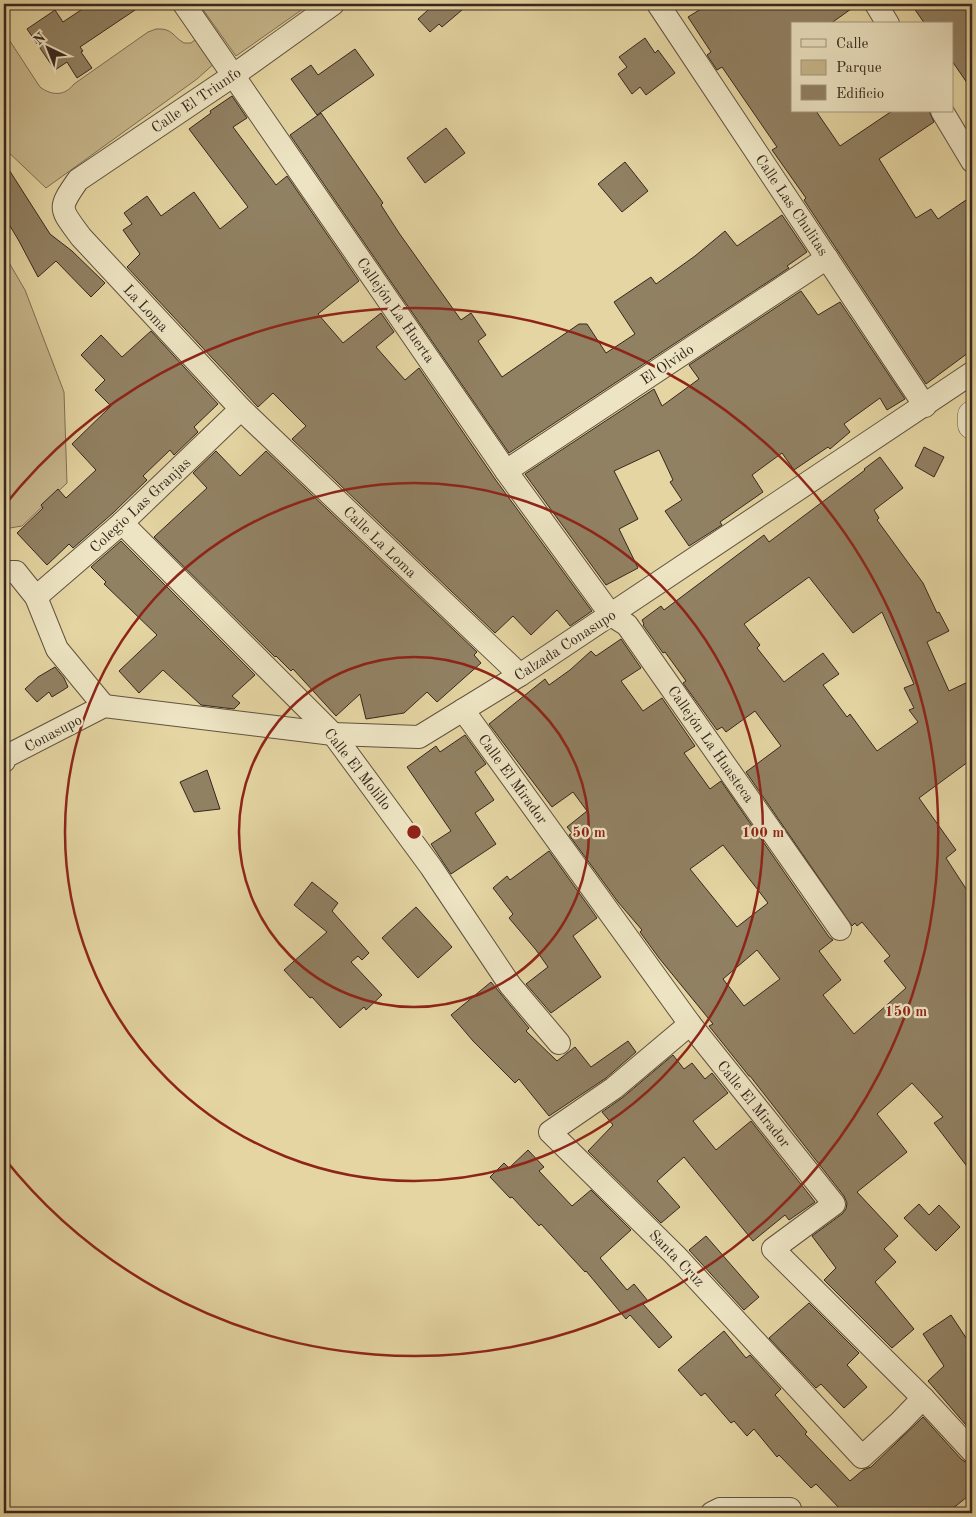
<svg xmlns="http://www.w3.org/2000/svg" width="976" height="1517" viewBox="0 0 976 1517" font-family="'Old Standard TT',serif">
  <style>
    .green { fill: #c7b78c; stroke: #7f6f55 }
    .building { fill: #918163; stroke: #37271e; fill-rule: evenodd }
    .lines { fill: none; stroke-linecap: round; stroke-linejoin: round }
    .minor-casing { stroke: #62523f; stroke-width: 24 }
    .tertiary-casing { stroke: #62523f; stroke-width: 29 }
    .minor { stroke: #ede4c3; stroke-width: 22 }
    .tertiary { stroke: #ede4c3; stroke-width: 28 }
    .ring { fill: none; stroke: #8f2418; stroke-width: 2.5 }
    .labels { text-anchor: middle; stroke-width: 4.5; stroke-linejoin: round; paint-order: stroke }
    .street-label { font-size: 15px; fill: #37271e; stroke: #ede4c3 }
    .centre { fill: #8f2418; stroke: #ede4c3; stroke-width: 2.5 }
    .ring-label { font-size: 15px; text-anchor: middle; font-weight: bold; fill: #8f2418; stroke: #ede4c3; stroke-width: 4.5; stroke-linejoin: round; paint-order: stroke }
  </style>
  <rect width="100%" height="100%" fill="#e4d5a2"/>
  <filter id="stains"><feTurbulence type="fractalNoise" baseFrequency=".004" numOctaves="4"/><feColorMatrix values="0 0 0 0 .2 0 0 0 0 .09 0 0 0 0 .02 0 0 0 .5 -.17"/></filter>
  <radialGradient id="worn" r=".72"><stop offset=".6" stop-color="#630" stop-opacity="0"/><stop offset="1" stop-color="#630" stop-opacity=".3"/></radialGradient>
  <g class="green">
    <polygon points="199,4 310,4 236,56"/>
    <path d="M 156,29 C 173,28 172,36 184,43 L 191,43 L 196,39 L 217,61 L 197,79 L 46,188 L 4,148 L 4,32 L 40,87 C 52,96 65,96 74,84 L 148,32 Z"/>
    <polygon points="4,254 25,290 64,392 67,483 22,526 4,529"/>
  </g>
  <g class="building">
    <polygon points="90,4 144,4 80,47 83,51 81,52 92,68 77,78 67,62 55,70 27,29 55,10 63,22"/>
    <polygon points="422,4 469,4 442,27 439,24 430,32 418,19 428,10"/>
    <polygon points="709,4 858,4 830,24 792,24 792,111 816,111 840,146 892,111 929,111 934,122 879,159 916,218 931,209 938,219 972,196 972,350 926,384 804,200 806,198 772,150 777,147 722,67 717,70 707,55 711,52 688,17"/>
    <polygon points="911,4 972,4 972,90 952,61 952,24 925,24"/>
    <polygon points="645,38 655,53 658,50 675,73 646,95 640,87 632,94 618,74 627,67 619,57"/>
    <polygon points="355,49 374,75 317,115 291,79 311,65 318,75"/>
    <polygon points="232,96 247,118 233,127 276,185 287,176 359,281 318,314 343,343 381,313 394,332 376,347 405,380 419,368 495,479 592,611 570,626 557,610 531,635 513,616 495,633 292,439 306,426 273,393 258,407 127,267 140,254 123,230 132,224 124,213 147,196 161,216 194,192 220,229 248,207 189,129 211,113 210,111"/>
    <polygon points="321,113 383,203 381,205 399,233 461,320 471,313 486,335 478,341 502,377 579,324 587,324 606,353 635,334 614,302 651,277 656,284 695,256 725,231 737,246 782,215 807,252 787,266 789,268 509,453 290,135"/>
    <polygon points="446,128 465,153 425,183 407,158"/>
    <polygon points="4,162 50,234 72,251 105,283 91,297 56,261 38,277 19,241 4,216"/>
    <polygon points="625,162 648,191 622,212 598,184"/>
    <polygon points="801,291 818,315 840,302 905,399 887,410 880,398 844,424 850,432 830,449 828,447 794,470 782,453 752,475 763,492 720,522 722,525 689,546 665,511 682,500 670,482 673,480 659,450 614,471 638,519 619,529 638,568 606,585 525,474 654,389 662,406 699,379 689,365"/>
    <polygon points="151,331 218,404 194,427 198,432 174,455 170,450 143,476 147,480 113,513 73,548 69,544 47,565 17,533 43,508 41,505 58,489 66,498 96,470 72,444 111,406 95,390 105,380 81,355 101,335 122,357"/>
    <polygon points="924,447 944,457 934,477 915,466"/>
    <polygon points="216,451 240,476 266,451 477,652 474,655 481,663 437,702 427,692 404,713 366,719 360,694 336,716 293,669 291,671 276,656 275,657 154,537 207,488 193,473"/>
    <path d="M 880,457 L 903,488 L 874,510 L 879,518 L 877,520 L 923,583 L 937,613 L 939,612 L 949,631 L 927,642 L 949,691 L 972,680 L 972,759 L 919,798 L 956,850 L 946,858 L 972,898 L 972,1173 L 934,1123 L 943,1117 L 912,1083 L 877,1114 L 907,1152 L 857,1192 L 898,1236 L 884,1249 L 896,1262 L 875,1282 L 914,1329 L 892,1348 L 824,1280 L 836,1268 L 812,1236 L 842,1214 L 846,1209 L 847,1203 L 844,1196 L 750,1076 L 749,1076 L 709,1026 L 713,1024 L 659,958 L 640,932 L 642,930 L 618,902 L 569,835 L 572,833 L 567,827 L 587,811 L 573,792 L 552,807 L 489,724 L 545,679 L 549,685 L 570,670 L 591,651 L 596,656 L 621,639 L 641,668 L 621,681 L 643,711 L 662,698 L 695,746 L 684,753 L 710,789 L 721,781 L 829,937 L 833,940 L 819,951 L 841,980 L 823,995 L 854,1034 L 906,988 L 884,961 L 890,956 L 862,922 L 857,926 L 855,923 L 852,926 L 746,772 L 781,746 L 755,711 L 726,732 L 722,727 L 717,730 L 683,683 L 686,681 L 665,652 L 663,653 L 643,625 L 644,624 L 642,620 L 661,606 L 664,610 L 764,535 L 769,542 L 865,470 L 864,469 ZM 809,577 L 853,633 L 882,612 L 914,684 L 904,688 L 914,708 L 909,710 L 918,722 L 877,751 L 850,714 L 847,717 L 823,685 L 839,674 L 823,653 L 784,682 L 757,648 L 760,645 L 744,624 ZM 723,845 L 768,903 L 737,927 L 690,869 ZM 757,950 L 780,979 L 744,1006 L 723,979 Z"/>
    <polygon points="121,541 255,675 232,696 240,703 234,709 201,705 163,670 139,693 119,671 157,635 104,584 106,582 91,567"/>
    <polygon points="55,667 64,678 68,687 52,697 49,692 37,702 25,689 38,677"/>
    <polygon points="465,735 486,764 475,772 494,800 475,813 496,844 451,874 431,844 451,831 407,767 436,746 440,752"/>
    <polygon points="207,770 220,809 194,812 180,782"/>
    <polygon points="549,851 597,918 573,936 601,977 551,1013 526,984 548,967 536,950 509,918 513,914 493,888 507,876 510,880"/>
    <polygon points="312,882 338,903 332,911 369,953 362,960 358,956 351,962 382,995 366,1010 364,1007 340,1028 312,997 310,998 284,970 327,932 294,905"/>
    <polygon points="416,907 452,947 418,978 382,938"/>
    <polygon points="491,982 529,1028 526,1031 557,1061 575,1047 591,1067 628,1041 636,1052 606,1078 549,1116 519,1079 515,1083 473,1041 451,1015"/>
    <polygon points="673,1055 684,1069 692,1063 705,1079 712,1073 728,1093 693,1121 716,1150 751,1121 815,1202 789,1220 785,1215 753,1241 684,1157 657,1181 680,1207 661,1223 588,1151 613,1125 602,1112 622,1098"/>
    <polygon points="528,1150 544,1167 539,1171 572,1206 591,1190 631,1230 600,1258 627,1290 634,1284 648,1301 643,1304 672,1337 659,1348 630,1315 626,1319 586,1271 585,1272 541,1224 539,1226 512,1197 510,1198 490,1177 504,1163 509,1168"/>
    <polygon points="919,1204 929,1215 939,1205 960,1227 936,1251 904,1218"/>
    <polygon points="706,1236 759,1297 744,1310 689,1250"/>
    <polygon points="809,1303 859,1353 847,1365 867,1387 844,1408 821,1384 816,1388 769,1338"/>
    <polygon points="951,1315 972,1347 972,1432 928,1381 944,1366 923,1334"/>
    <polygon points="724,1331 746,1358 750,1355 781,1389 775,1395 807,1432 805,1434 850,1481 863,1470 871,1467 923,1417 962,1460 968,1463 972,1464 972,1493 947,1513 844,1513 816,1484 811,1488 779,1455 777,1457 754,1429 747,1436 734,1421 731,1423 705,1393 701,1396 678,1370"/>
  </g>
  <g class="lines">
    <g class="minor-casing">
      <g id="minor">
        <polyline points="184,4 506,471 611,615 627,625 840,929"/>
        <path d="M 333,4 L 234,75 L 78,180 C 57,210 60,208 81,237 L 241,409 L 520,675"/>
        <polyline points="658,4 925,406"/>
        <polyline points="876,4 888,24"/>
        <polyline points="942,111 972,161"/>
        <polyline points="506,471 827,258"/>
        <polyline points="122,523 333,734 431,867 510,985 559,1043"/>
        <polyline points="4,572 16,572 36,597 57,649 104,706"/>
        <polyline points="36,597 122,523 241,409"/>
        <polyline points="104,706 333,734 419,737 520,675 972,373"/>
        <polyline points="463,710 690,1024 834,1204 773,1249 923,1398 972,1451"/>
        <polyline points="4,761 5,757 104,706"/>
        <polyline points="690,1024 614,1088 550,1132 675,1255 862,1457 900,1422 923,1398"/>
        <polyline points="712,1513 720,1509 790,1509"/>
      </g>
    </g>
    <g class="tertiary-casing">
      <polyline id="tertiary" points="972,415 972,425"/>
    </g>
    <use href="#minor" class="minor"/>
    <use href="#tertiary" class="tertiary"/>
  </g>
  <g class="ring">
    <circle cx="414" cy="832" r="175"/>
    <circle cx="414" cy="832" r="349"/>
    <path d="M4 506A524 524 0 1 1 4 1158"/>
  </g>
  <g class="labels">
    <g class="street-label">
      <text transform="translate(196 100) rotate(-34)" y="5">Calle El Triunfo</text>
      <text transform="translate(792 205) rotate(56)" y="5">Calle Las Chulitas</text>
      <text transform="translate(146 308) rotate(47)" y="5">La Loma</text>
      <text transform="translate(396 310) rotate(55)" y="5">Callejón La Huerta</text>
      <text transform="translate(667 364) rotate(-34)" y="5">El Olvido</text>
      <text transform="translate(140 505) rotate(-43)" y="5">Colegio Las Granjas</text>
      <text transform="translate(380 542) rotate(44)" y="5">Calle La Loma</text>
      <text transform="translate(565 645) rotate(-33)" y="5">Calzada Conasupo</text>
      <text transform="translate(53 733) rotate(-28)" y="5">Conasupo</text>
      <text transform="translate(711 744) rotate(55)" y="5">Callejón La Huasteca</text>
      <text transform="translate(358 769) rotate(52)" y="5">Calle El Molillo</text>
      <text transform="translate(513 779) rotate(54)" y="5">Calle El Mirador</text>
      <text transform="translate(754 1104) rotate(51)" y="5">Calle El Mirador</text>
      <text transform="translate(677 1258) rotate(46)" y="5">Santa Cruz</text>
    </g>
  </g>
  <circle cx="414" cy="832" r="8" class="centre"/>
  <g class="ring-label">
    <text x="589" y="837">50 m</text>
    <text x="763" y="837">100 m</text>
    <text x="906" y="1016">150 m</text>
  </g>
  <rect width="976" height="1517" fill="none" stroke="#e4d5a2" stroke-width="20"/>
  <rect x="5" y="5" width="966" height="1507" fill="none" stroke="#37271e" stroke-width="2.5"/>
  <rect x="10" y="10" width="956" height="1497" fill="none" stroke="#37271e"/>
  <rect x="791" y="22" width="162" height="90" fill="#ede4c3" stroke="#a49881"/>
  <rect x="801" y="39" width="25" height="8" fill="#ede4c3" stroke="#a49881"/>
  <text x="836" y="48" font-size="15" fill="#37271e">Calle</text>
  <rect x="801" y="60" width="25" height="15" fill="#c7b78c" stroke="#a49881"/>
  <text x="836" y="72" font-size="15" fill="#37271e">Parque</text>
  <rect x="801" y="85" width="25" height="15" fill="#918163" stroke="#a49881"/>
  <text x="836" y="98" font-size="15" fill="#37271e">Edificio</text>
  <g transform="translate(48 48) rotate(317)" stroke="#ede4c3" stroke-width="4" paint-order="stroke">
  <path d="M0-4L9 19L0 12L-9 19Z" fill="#37271e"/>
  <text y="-8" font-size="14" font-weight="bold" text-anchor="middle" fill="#37271e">N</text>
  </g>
  <rect width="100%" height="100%" filter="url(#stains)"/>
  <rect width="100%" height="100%" fill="url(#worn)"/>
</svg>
